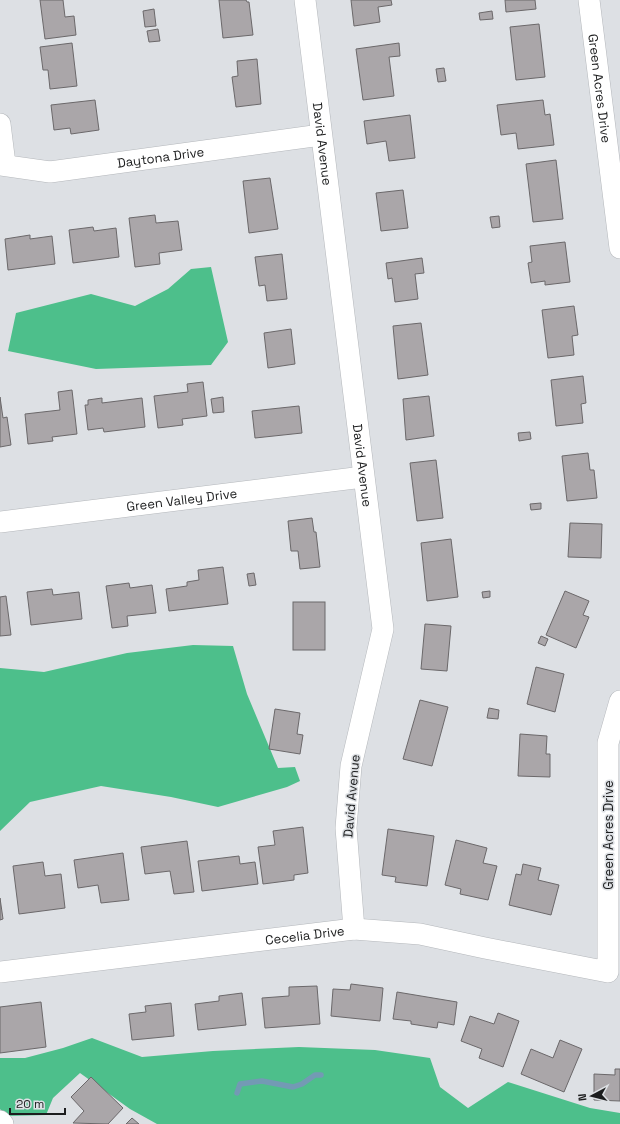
<svg xmlns="http://www.w3.org/2000/svg" width="620" height="1124" viewBox="0 0 620 1124" font-family="'Space Grotesk',sans-serif">
  <style>
    .forest { fill: #4dbf8b }
    .lines { fill: none; stroke-linecap: round; stroke-linejoin: round }
    .stream { stroke: #739ab4; stroke-width: 5.5 }
    .building { fill: #aaa6a9; stroke: #6b686a }
    .minor-casing { stroke: #b4b7bb; stroke-width: 22 }
    .minor { stroke: #fff; stroke-width: 21 }
    .labels { text-anchor: middle; stroke-width: 3; stroke-linejoin: round; paint-order: stroke }
    .street-label { font-size: 13px; fill: #1c1d1e; stroke: #dde0e4 }
  </style>
  <rect width="100%" height="100%" fill="#dde0e4"/>
  <g class="forest">
    <polygon points="211,267 228,342 211,365 96,369 8,351 16,313 91,294 135,306 168,289 191,269"/>
    <polygon points="193,645 233,646 247,694 278,768 295,767 300,781 287,787 218,807 171,797 101,786 30,802 0,831 0,668 44,672 127,653"/>
    <polygon points="92,1038 142,1057 213,1051 299,1047 375,1050 430,1058 440,1087 468,1108 508,1082 590,1108 620,1113 620,1124 157,1124 130,1109 80,1073 53,1098 46,1115 6,1116 0,1109 0,1058 25,1058 63,1048"/>
  </g>
  <g class="lines">
    <polyline class="stream" points="237,1093 240,1084 262,1081 293,1087 302,1084 315,1075 321,1075"/>
  </g>
  <g class="building">
    <polygon points="40,0 63,0 65,17 74,16 76,35 45,39"/>
    <polygon points="219,0 246,0 247,2 249,2 253,35 223,38"/>
    <polygon points="351,0 391,0 392,5 378,7 380,22 354,26"/>
    <polygon points="505,0 535,0 536,9 506,12"/>
    <polygon points="154,9 156,26 145,27 143,11"/>
    <polygon points="492,11 493,19 480,20 479,13"/>
    <polygon points="539,24 545,77 516,80 510,27"/>
    <polygon points="158,29 160,41 149,42 147,31"/>
    <polygon points="72,43 77,86 50,89 48,70 43,70 40,47"/>
    <polygon points="399,43 400,56 389,57 394,96 363,100 356,49"/>
    <polygon points="257,59 261,104 236,107 232,77 238,76 237,61"/>
    <polygon points="444,68 446,81 438,82 436,69"/>
    <polygon points="95,100 99,130 71,134 70,128 54,130 51,105"/>
    <polygon points="543,100 545,115 550,114 554,145 518,149 516,133 501,135 497,105"/>
    <polygon points="410,115 415,158 389,161 386,141 367,144 364,121"/>
    <polygon points="556,160 563,219 533,222 526,164"/>
    <polygon points="270,178 278,229 249,233 243,181"/>
    <polygon points="403,190 408,228 381,231 376,193"/>
    <polygon points="155,215 156,223 178,221 182,250 159,253 160,264 135,267 129,218"/>
    <polygon points="499,216 500,227 492,228 490,217"/>
    <polygon points="93,227 94,231 116,228 119,257 73,263 69,230"/>
    <polygon points="30,235 30,239 52,236 55,264 8,270 5,239"/>
    <polygon points="565,242 570,282 545,285 545,281 531,283 528,263 532,262 530,246"/>
    <polygon points="282,254 287,299 267,301 265,285 259,286 255,257"/>
    <polygon points="422,258 424,273 415,274 418,299 395,302 392,278 388,279 386,263"/>
    <polygon points="574,306 578,335 572,336 574,355 548,358 542,310"/>
    <polygon points="421,323 428,375 398,379 393,326"/>
    <polygon points="291,329 295,364 268,368 264,333"/>
    <polygon points="583,376 586,403 581,404 583,423 556,426 551,380"/>
    <polygon points="203,382 207,416 182,419 183,425 158,428 154,396 188,392 187,384"/>
    <polygon points="72,390 77,434 52,437 53,441 28,444 25,414 60,410 58,392"/>
    <polygon points="429,396 434,436 406,440 403,399"/>
    <polygon points="0,397 3,418 7,417 11,445 0,447"/>
    <polygon points="223,397 224,412 213,413 211,399"/>
    <polygon points="102,398 102,403 142,398 145,427 104,432 103,428 88,430 85,405 88,405 88,400"/>
    <polygon points="299,406 302,433 255,438 252,411"/>
    <polygon points="530,432 531,439 519,441 518,433"/>
    <polygon points="588,453 590,470 594,470 597,498 567,501 562,456"/>
    <polygon points="436,460 443,518 417,521 410,463"/>
    <polygon points="541,503 541,509 531,510 530,504"/>
    <polygon points="312,518 314,532 316,532 320,567 300,569 298,551 291,551 288,521"/>
    <polygon points="570,523 602,524 601,558 568,557"/>
    <polygon points="451,539 458,597 427,601 421,543"/>
    <polygon points="223,567 228,604 169,611 166,589 187,586 187,582 199,580 198,570"/>
    <polygon points="254,573 256,585 249,586 247,574"/>
    <polygon points="129,583 130,588 152,585 156,613 127,616 128,626 112,628 106,586"/>
    <polygon points="52,589 53,595 79,592 82,619 31,625 27,592"/>
    <polygon points="490,591 490,597 483,598 482,592"/>
    <polygon points="565,591 589,601 583,615 589,617 576,648 546,635"/>
    <polygon points="6,596 11,635 0,636 0,597"/>
    <rect x="293" y="602" width="32" height="48"/>
    <polygon points="425,624 451,626 447,671 421,669"/>
    <polygon points="541,636 548,639 545,646 538,643"/>
    <polygon points="536,667 564,674 555,712 527,704"/>
    <polygon points="420,700 448,707 432,766 403,759"/>
    <polygon points="489,708 499,710 498,719 487,718"/>
    <polygon points="275,709 300,713 297,734 303,735 300,754 269,749"/>
    <polygon points="520,734 547,736 546,754 550,754 550,777 518,776"/>
    <polygon points="303,827 308,873 294,875 294,880 263,884 258,847 275,845 273,831"/>
    <polygon points="388,829 434,836 427,886 395,882 396,877 382,875"/>
    <polygon points="456,840 487,848 483,863 497,866 488,900 460,894 461,889 445,885"/>
    <polygon points="187,841 194,892 174,894 170,871 145,874 141,847"/>
    <polygon points="123,853 129,900 101,903 98,885 78,888 74,860"/>
    <polygon points="239,856 240,864 255,862 258,884 202,891 198,861"/>
    <polygon points="43,862 45,876 61,874 65,908 19,914 13,866"/>
    <polygon points="523,864 541,868 538,880 559,885 551,915 509,905 516,874 521,875"/>
    <polygon points="0,898 3,919 0,920"/>
    <polygon points="351,984 383,988 380,1021 331,1016 333,989 350,990"/>
    <polygon points="317,986 320,1024 265,1028 262,998 289,996 289,987"/>
    <polygon points="397,992 457,1002 454,1025 438,1022 437,1028 411,1024 411,1021 393,1019"/>
    <polygon points="242,993 246,1025 198,1030 195,1004 219,1001 219,996"/>
    <polygon points="41,1002 46,1047 0,1053 0,1007"/>
    <polygon points="171,1003 174,1036 132,1040 129,1014 146,1012 145,1006"/>
    <polygon points="498,1013 519,1021 503,1067 479,1058 482,1049 461,1041 470,1016 494,1024"/>
    <polygon points="560,1040 582,1049 564,1092 521,1074 531,1049 553,1058"/>
    <polygon points="615,1069 620,1069 620,1101 594,1100 594,1074 615,1075"/>
    <polygon points="91,1077 123,1108 108,1124 73,1123 84,1111 71,1097"/>
    <polygon points="132,1118 139,1124 126,1124"/>
  </g>
  <g class="lines">
    <g class="minor-casing">
      <g id="minor">
        <path id="s1" d="M 305,0 L 383,629 L 351,766 L 346,828 L 354,929"/>
        <path id="s2" d="M 589,0 L 620,248"/>
        <polyline points="0,124 5,164"/>
        <path id="s3" d="M 0,165 L 50,172 L 321,135"/>
        <path id="s4" d="M 0,522 L 363,477"/>
        <path id="s5" d="M 0,972 L 354,929 L 420,934 L 485,948 L 608,972 L 608,743 L 620,701"/>
        <polyline points="0,1121 3,1124"/>
      </g>
    </g>
    <use href="#minor" class="minor"/>
  </g>
  <g class="labels">
    <g class="street-label">
      <text dy="5" stroke="none"><textPath href="#s2" startOffset="89">Green Acres Drive</textPath></text>
      <text dy="5" stroke="none"><textPath href="#s1" startOffset="145">David Avenue</textPath></text>
      <text dy="5" stroke="none"><textPath href="#s3" startOffset="162">Daytona Drive</textPath></text>
      <text dy="5" stroke="none"><textPath href="#s1" startOffset="469">David Avenue</textPath></text>
      <text dy="5" stroke="none"><textPath href="#s4" startOffset="183">Green Valley Drive</textPath></text>
      <text transform="translate(351 796) rotate(-85)" y="5">David Avenue</text>
      <text transform="translate(608 835) rotate(-90)" y="5">Green Acres Drive</text>
      <text dy="5" stroke="none"><textPath href="#s5" startOffset="307">Cecelia Drive</textPath></text>
    </g>
  </g>
  <g transform="translate(592 1096) rotate(263)" stroke="#dde0e4" stroke-width="3" paint-order="stroke">
  <path d="M0-3L7 15L0 10L-7 15Z" fill="#1c1d1e"/>
  <text y="-6" font-size="11" font-weight="bold" text-anchor="middle" fill="#1c1d1e">N</text>
  </g>
  <path d="M10 1108v6h55v-6" fill="none" stroke="#1c1d1e" stroke-width="2"/>
  <text x="16" y="1108" font-size="12" fill="#1c1d1e" stroke="#dde0e4" stroke-width="3" paint-order="stroke">20 m</text>
</svg>
